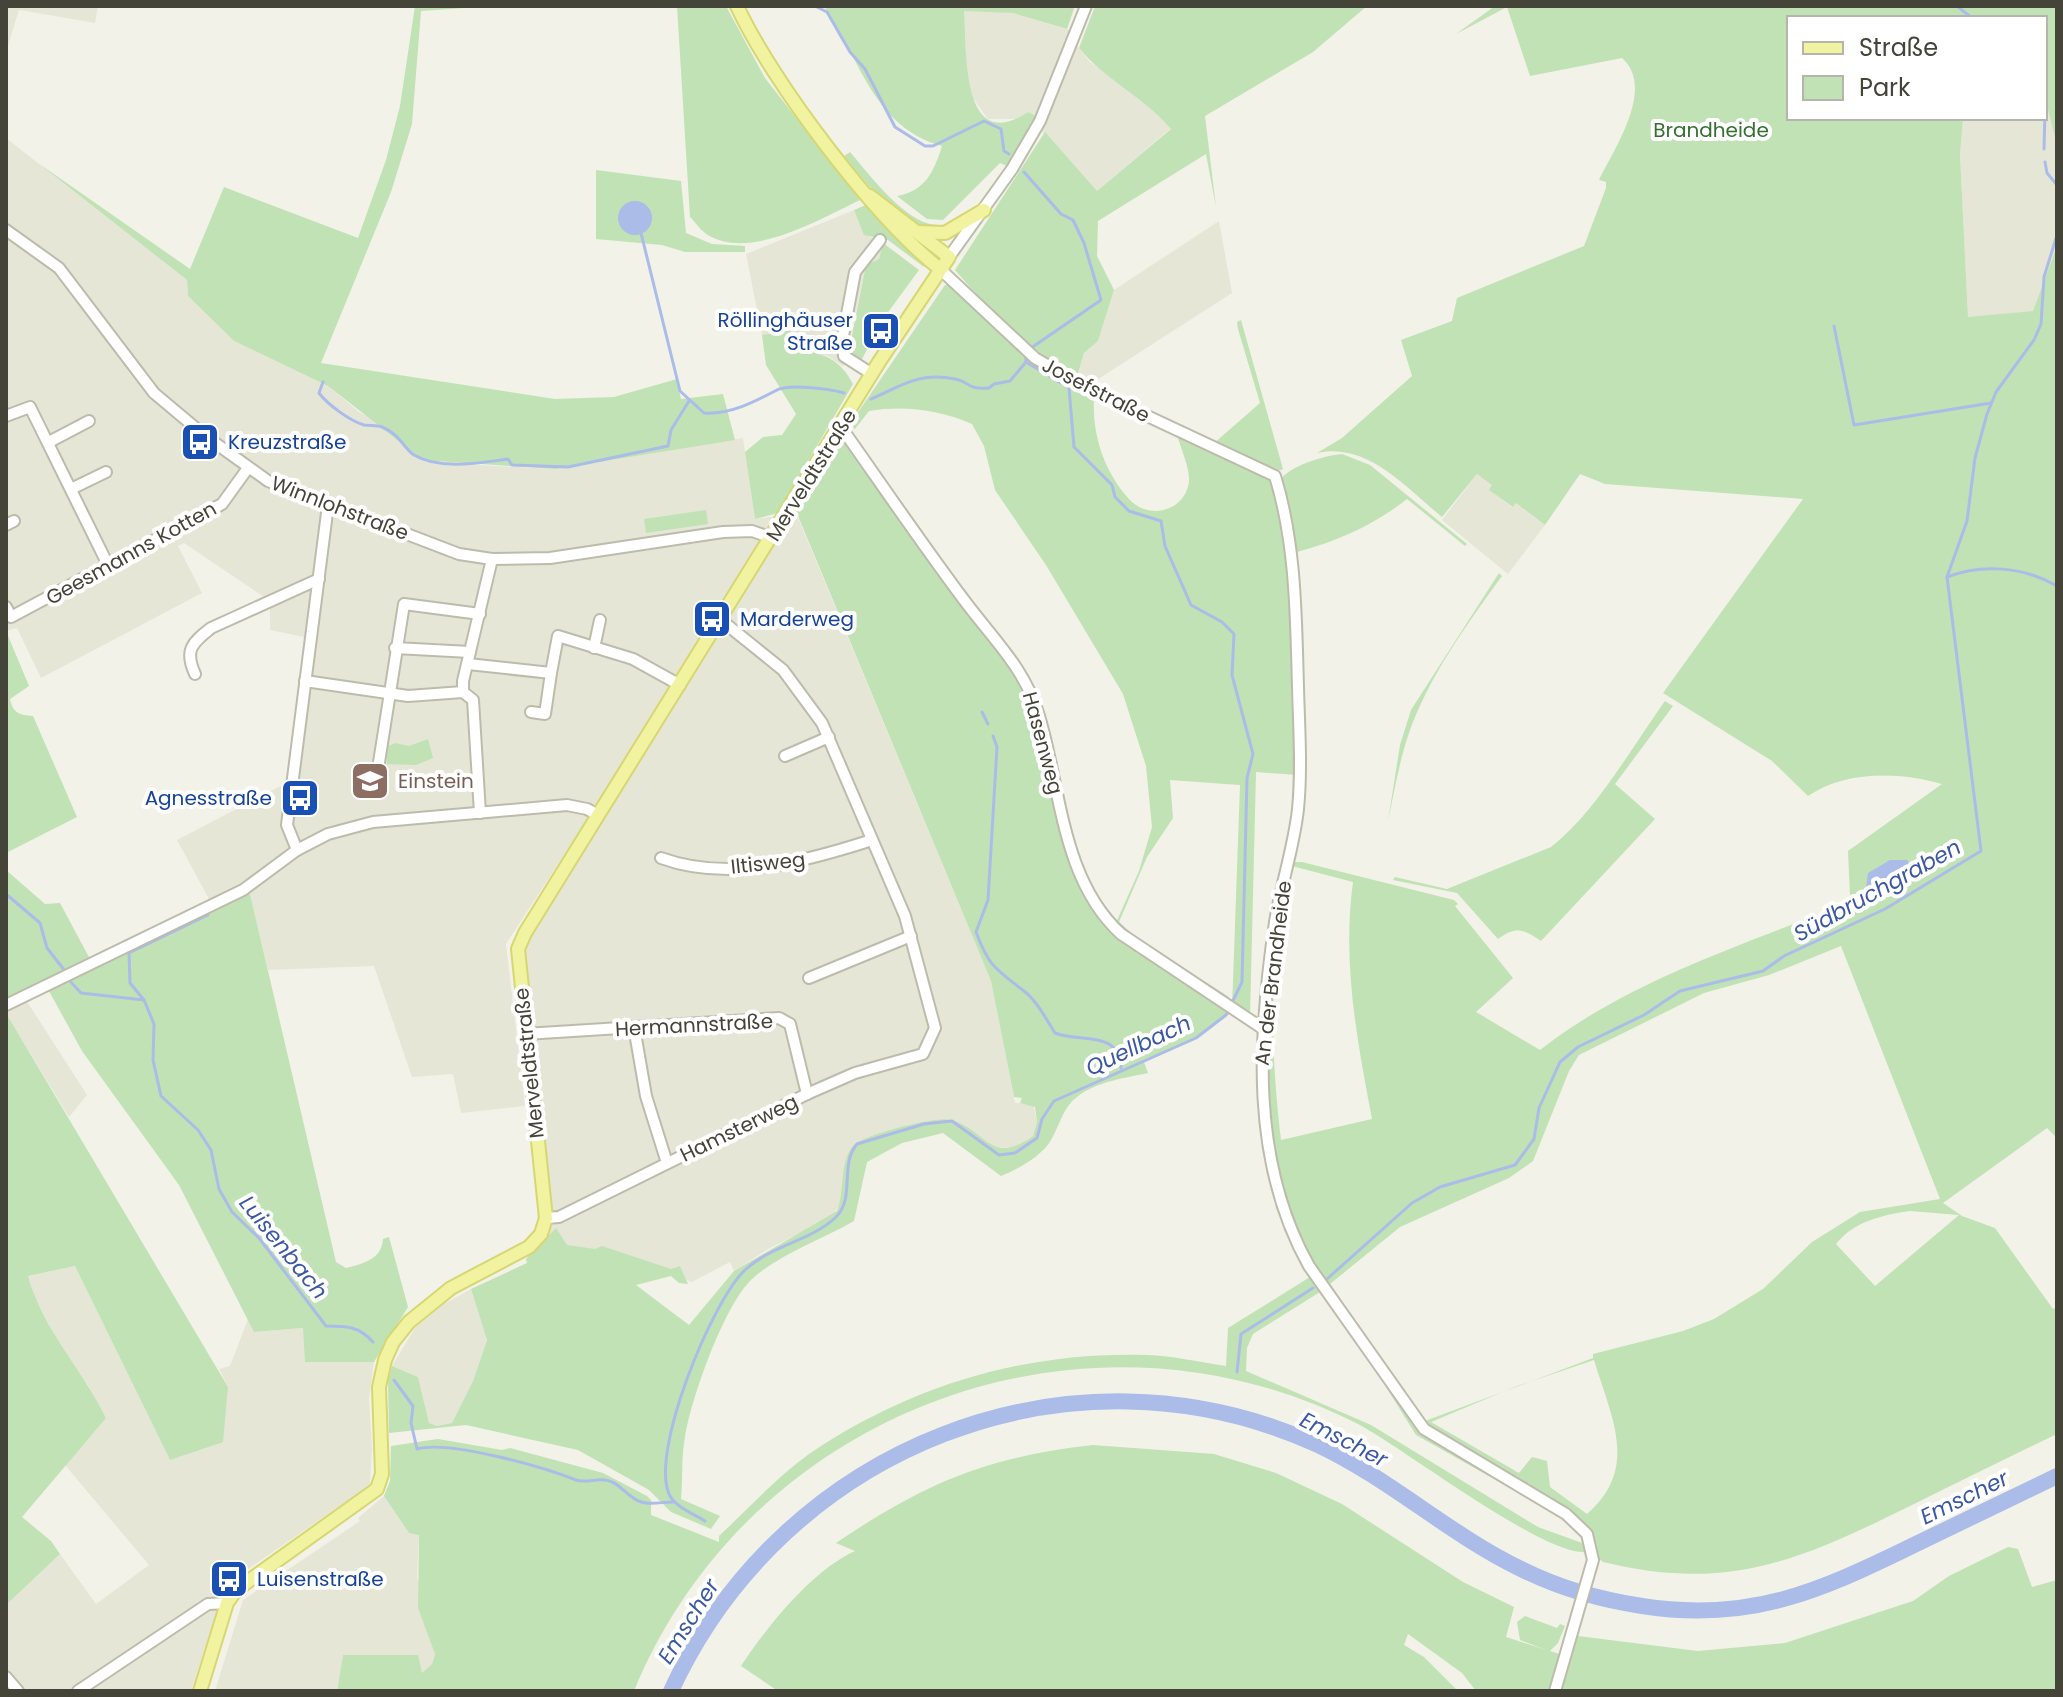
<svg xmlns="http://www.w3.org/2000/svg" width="2063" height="1697" viewBox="0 0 2063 1697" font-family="Poppins,sans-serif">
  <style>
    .residential { fill: #e6e6d7 }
    .green { fill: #c0e2b5; fill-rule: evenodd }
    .water { fill: #abbce8 }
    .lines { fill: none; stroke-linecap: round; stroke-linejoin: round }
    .stream { stroke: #abbce8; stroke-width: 3 }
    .river { stroke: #abbce8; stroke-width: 16 }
    .minor-casing { stroke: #bdbcac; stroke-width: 14 }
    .major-casing { stroke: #d6d772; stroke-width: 16 }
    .minor { stroke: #fff; stroke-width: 10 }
    .major { stroke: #f1f3a0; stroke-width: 12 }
    .labels { text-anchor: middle; stroke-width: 8; stroke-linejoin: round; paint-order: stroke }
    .park-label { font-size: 20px; fill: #357031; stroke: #fff }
    .transit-label { font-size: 20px; fill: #164399; stroke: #fff; text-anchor: start }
    .street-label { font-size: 20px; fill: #454438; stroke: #fff }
    .education-label { font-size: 20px; fill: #785e54; stroke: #fff; text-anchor: start }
    .water-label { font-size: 22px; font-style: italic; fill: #3c58a5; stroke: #fff }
  </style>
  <rect width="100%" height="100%" fill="#f2f2e8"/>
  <g class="residential">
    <polygon points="6,6 98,6 95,23 19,10 6,52"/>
    <polygon points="984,10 1013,13 1076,32 1037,116 1028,112 1016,119 988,119 967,90 964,11"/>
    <polygon points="1077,46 1090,62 1139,95 1171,128 1097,191 1037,126"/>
    <polygon points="2046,99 2057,145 2057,246 2033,311 1968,318 1960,155 1963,118 2045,118"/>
    <polygon points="6,138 187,280 188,296 234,341 328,386 359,412 458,464 555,469 743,438 755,519 785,515 506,944 525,1106 461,1113 453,1074 412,1077 374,966 268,970 247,881 210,901 177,840 288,782 304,637 270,630 270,601 184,543 178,546 202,593 41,678 17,628 6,631"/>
    <polygon points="854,210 864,234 883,243 879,259 866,266 844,367 828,356 801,351 790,330 762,335 746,254"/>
    <polygon points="1219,221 1232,293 1092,383 1076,380 1084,353 1098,341 1114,290"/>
    <polygon points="1477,474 1493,485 1490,490 1512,507 1516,503 1545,525 1508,574 1442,520"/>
    <polygon points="794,508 991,981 1015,1103 1033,1104 1037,1122 1033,1136 1014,1148 994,1147 949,1119 912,1124 849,1153 840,1204 832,1217 768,1249 734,1271 730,1262 692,1282 653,1268 567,1251 543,1236 520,950"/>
    <polygon points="26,1000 87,1095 69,1117 6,1013"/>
    <polygon points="75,1266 170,1460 228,1387 219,1369 230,1366 248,1319 255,1332 303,1328 306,1361 374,1362 369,1399 372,1448 370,1485 225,1585 191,1691 6,1691 6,1605 60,1554 96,1604 149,1565 65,1465 106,1418 87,1384 70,1364 36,1300 28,1276"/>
    <polygon points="471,1289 487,1339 473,1381 452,1423 437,1426 429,1423 418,1377 392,1366 415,1328 444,1304"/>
    <polygon points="384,1496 409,1533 419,1534 417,1577 435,1653 432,1664 422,1674 343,1655 337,1691 215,1691 243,1600 360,1521 358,1518"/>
  </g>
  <g class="green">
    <polygon points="415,6 494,6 421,11 412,124 391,192 321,363 555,399 614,397 677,379 681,399 723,394 735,440 555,469 423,460 328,386 234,341 188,296 187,280 38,163 190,269 224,187 358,238 386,160 400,106"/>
    <path d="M 677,6 L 726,6 L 765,78 L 860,200 C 822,218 750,261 708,235 C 701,231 696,223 690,217 Z"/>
    <path d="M 824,6 L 1075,6 L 1067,29 L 1013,13 L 964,11 C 967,48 960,157 1028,112 L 1037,116 L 1010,167 L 1000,163 L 943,220 L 927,219 L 897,196 C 925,191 934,172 942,146 C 873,127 861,60 824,6 Z"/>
    <path d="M 1095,6 L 1367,6 L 1313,52 L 1205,116 L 1216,207 L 1206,154 L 1098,221 L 1097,256 L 1114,290 L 1098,341 L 1084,353 L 1076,380 L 1018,342 L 955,270 L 1045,132 L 1097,191 L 1171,129 C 1143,96 1105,80 1079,48 Z"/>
    <path d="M 1495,6 L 2057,6 L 2057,145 L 2045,98 L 2045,18 L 1789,18 L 1789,118 L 1963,118 L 1960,155 L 1968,317 L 2033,311 L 2057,246 L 2057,1138 L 2047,1128 L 1943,1203 L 1962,1216 L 1995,1228 L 2053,1309 L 2057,1307 L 2057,1434 C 2009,1457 1961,1481 1914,1504 C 1803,1559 1730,1593 1603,1562 L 1598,1558 L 1591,1534 L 1429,1428 L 1425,1421 L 1593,1358 L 1593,1354 L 1683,1331 L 1714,1319 L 1763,1289 L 1812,1242 L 1860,1212 L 1940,1199 L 1841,946 L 1769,975 L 1704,993 L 1579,1055 L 1569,1071 L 1533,1161 L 1509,1178 L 1400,1227 L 1330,1284 L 1418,1413 L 1303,1251 L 1277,1173 L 1263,1069 L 1278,920 L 1292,862 L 1302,862 L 1454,900 L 1458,904 L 1455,906 L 1513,978 L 1476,1012 L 1540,1050 C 1628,981 1740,946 1842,905 L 1847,917 L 1851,918 L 1848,851 L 1942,784 C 1900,772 1846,770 1808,796 L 1772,761 L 1663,693 L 1803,499 L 1605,484 L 1580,474 L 1545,525 L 1516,503 L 1513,507 L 1489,490 L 1492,485 L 1477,474 L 1442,517 C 1406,488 1368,442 1317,453 L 1342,438 L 1412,376 L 1401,340 L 1452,321 L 1457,298 L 1584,246 L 1606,188 L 1606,182 L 1599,180 C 1614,149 1656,88 1622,58 L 1530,76 L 1507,7 L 1456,34 ZM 1292,866 L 1353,882 C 1342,962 1357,1040 1372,1119 L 1281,1140 C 1270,1047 1268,958 1292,866 ZM 1910,1211 L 1959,1215 L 1875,1286 L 1836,1244 C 1854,1221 1883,1215 1910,1211 ZM 1594,1360 C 1611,1417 1640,1468 1587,1514 L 1550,1487 L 1547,1461 L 1532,1457 L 1519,1473 L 1431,1422 L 1517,1386 Z"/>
    <path d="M 850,152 C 869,174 906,224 937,225 L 939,231 C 900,227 868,185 844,156 Z"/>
    <polygon points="596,170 681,181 686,233 712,244 745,246 745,252 685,252 662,245 596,239"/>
    <polygon points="868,204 922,261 924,267 888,240 864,235 854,210"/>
    <polygon points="883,243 919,270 883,319 862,359 854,357 850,345 866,265 879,259"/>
    <path d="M 953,284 L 1018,349 L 1094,398 C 1092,435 1104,471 1129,499 C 1149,521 1186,511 1189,481 C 1190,468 1180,447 1177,434 C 1194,442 1260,468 1269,479 C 1297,513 1295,722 1297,775 L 1256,772 L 1250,1017 L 1232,1009 L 1240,785 L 1170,780 L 1173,818 L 1147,857 L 1119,922 L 1136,937 L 1229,997 L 1227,1003 L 1115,925 L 1139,871 L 1152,827 L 1146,766 L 1123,694 L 1046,565 L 995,490 L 984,446 L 972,424 C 941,410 903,405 869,411 L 855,429 L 850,424 L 945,285 Z"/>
    <polygon points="1241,320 1283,469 1278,471 1212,445 1260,403 1238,329 1237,322"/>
    <path d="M 790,330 L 801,351 C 826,353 841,361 853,384 L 778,513 L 755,519 L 745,452 L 763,437 L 782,435 L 796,414 L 766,365 L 762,335 Z"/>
    <path d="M 843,437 L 988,634 L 1031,698 L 1048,773 L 1097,911 L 1232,1012 L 1198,1038 L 1144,1062 L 1148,1073 C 1125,1078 1095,1082 1077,1097 C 1063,1107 1060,1125 1051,1140 C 1042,1156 1018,1169 1001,1176 L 943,1133 L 902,1143 L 867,1162 L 854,1221 C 821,1240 781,1253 752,1279 C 724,1305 691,1399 685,1437 C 681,1458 683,1478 681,1499 L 720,1516 L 711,1529 L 671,1512 L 649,1490 L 578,1450 L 466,1425 L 389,1433 L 388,1380 L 392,1366 L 418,1377 L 429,1423 L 437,1426 L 452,1423 L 473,1381 L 487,1340 L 471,1289 L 527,1263 L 526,1259 L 556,1228 L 567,1245 L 595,1249 L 602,1246 L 671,1269 L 680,1266 L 688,1284 L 679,1283 L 671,1276 L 636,1285 L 689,1325 L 734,1271 L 837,1211 C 845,1193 839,1162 853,1146 C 862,1135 938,1115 952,1120 C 989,1132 990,1166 1033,1136 L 1037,1122 L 1035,1107 L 1020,1103 L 1022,1098 L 1014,1097 L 991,981 L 796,511 Z"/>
    <path d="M 1342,454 L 1370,465 L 1467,544 L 1465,546 L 1407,499 C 1372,526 1340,540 1297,552 L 1303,728 L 1299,624 L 1279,481 C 1291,465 1323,456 1342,454 Z"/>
    <polygon points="706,510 708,524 646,533 644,519"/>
    <path d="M 1499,573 L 1502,576 C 1467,624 1427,679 1408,736 C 1399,763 1394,793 1388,821 L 1400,745 L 1411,710 Z"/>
    <path d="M 6,631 L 29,686 L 10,699 C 13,713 19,715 33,716 L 77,817 L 6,853 Z"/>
    <path d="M 1665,701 L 1673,706 L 1615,784 L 1655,819 L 1541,941 C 1523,929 1516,926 1498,939 L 1457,893 L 1393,880 L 1395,877 L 1447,889 L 1551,847 C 1595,813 1632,747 1665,701 Z"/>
    <polygon points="428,739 433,758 416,765 387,764 387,747 395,743 409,746"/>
    <path d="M 6,870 L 45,904 L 60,903 L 90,959 L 247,881 L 336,1262 L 346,1268 C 363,1264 382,1259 383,1239 L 389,1237 L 408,1307 L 374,1362 L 305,1362 L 303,1328 L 254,1332 L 179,1185 L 82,1051 L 44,982 L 6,999 Z"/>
    <path d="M 6,1013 L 228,1387 L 223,1442 L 170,1460 L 75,1266 L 28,1276 C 43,1330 82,1369 106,1418 L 22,1517 L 51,1541 L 60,1554 L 6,1605 Z"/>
    <path d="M 1278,1203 L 1296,1246 L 1423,1434 L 1564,1516 L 1584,1538 L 1587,1552 C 1544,1557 1403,1447 1356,1423 C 1085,1286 749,1411 634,1691 L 337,1691 L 343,1655 L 418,1655 L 422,1673 L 432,1664 L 435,1654 L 418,1608 L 419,1535 L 409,1533 L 384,1496 L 390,1481 L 391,1446 L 438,1439 L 502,1450 L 510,1448 L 603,1473 L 647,1496 L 651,1500 L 651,1515 L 719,1542 L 719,1536 C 748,1509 777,1477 809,1454 C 910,1386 1025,1351 1147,1355 C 1173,1356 1200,1362 1226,1366 L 1228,1328 L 1310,1277 L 1295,1250 ZM 1320,1292 L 1354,1336 L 1416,1435 L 1563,1518 L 1582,1539 L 1582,1543 L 1538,1527 L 1371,1425 L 1246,1371 L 1247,1348 L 1253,1334 Z"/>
    <path d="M 1093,1445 L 1214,1454 L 1276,1473 L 1342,1504 L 1463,1582 L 1514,1607 L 1506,1637 L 1546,1650 L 1520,1640 L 1517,1622 L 1525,1616 L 1557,1628 L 1560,1624 L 1565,1626 L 1558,1643 L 1550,1651 L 1562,1655 L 1552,1691 L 1476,1691 L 1462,1673 L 1408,1634 L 1404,1645 L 1424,1657 L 1458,1691 L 778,1691 L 741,1666 C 767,1627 811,1571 855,1551 L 836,1543 C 925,1483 986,1457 1093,1445 Z"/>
    <polygon points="2008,1547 2018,1549 2032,1587 2057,1580 2057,1691 1559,1691 1578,1636 1698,1651 1785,1643 1913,1601 1949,1576"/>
  </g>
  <g class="water">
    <circle cx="635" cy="218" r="17"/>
    <polygon points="1890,860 1908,860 1909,873 1889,889 1883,900 1872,904 1864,902 1868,873"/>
  </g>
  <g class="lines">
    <g class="stream">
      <polyline points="815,6 827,12 850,52 865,69 895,127 925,146 933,146 984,121 1001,129 1004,151 1009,154"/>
      <polyline points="1957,6 1972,18"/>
      <polyline points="2044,149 2045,111"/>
      <polyline points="2045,162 2047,173 2057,185"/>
      <polyline points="1024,172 1061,214 1073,220 1084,243 1101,300 1031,348"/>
      <path d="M 641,233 L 680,391 L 704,413 C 729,415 754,402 775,391 C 788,383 830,389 844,393"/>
      <polyline points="1834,326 1854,425 1991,403"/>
      <path d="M 323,382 L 319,393 C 327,404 350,421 364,425 C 370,426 377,425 382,427 C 400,434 404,449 414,455 C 441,471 484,462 508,459 L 512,465 L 568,467 L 668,446 L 671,430 L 689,401"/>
      <path d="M 871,399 C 903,385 919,372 955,379 C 970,381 965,390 989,388 L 994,384 L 1010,381 L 1026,362"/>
      <path d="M 1947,577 C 1983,563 2024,567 2057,586"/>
      <polyline points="982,712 988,724"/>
      <path d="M 993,736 L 997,747 L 988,900 L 976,932 C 989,967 996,969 1024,991 C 1037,1001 1046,1019 1055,1033 C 1080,1043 1119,1029 1121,1068"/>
      <polyline points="6,894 40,923 47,948 65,971"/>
      <path d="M 69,980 L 81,993 L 144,1000 L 154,1024 L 153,1060 L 161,1096 L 198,1130 L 211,1150 L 219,1189 L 232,1212 L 259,1238 L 326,1326 C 346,1326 359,1326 373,1342"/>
      <polyline points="144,1000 130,983 129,953 208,915"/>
      <polyline points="1327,1279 1412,1203 1440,1187 1515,1165 1534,1139 1539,1108 1560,1062 1578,1047 1644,1015 1680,991 1763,971 1784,956 1885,909 1981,851 1947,577 1967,521 1975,458 1987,414 1996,392 2034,340 2041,324 2044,277 2057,235"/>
      <polyline points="1237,1372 1241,1334 1313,1288"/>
      <path d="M 394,1380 L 413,1406 L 411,1423 L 417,1449 C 449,1440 543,1467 576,1480 C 588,1484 600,1476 612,1482 C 619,1485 626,1493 632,1497 C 644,1507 659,1502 673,1502"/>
      <path d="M 705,1521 C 694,1514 676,1507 670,1496 C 648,1455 712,1301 745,1270 C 770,1246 810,1241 835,1218 C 856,1199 839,1165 857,1144 L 924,1124 L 952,1121 L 999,1155 L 1015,1153 L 1037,1138 L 1042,1119 L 1054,1101 L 1196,1038 L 1226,1015 L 1242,982 L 1247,778 L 1253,754 L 1232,675 L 1234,634 L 1222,622 L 1191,605 L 1165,546 L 1161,521 L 1129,511 L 1115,497 L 1112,485 L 1074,447 L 1069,388 L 1026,362 L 1026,356"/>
    </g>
    <path class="river" d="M 671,1691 C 783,1447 1071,1332 1318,1445 C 1390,1479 1449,1534 1521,1569 C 1557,1587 1601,1600 1642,1606 C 1750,1623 1820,1591 1914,1545 C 1962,1522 2009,1499 2057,1476"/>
    <g class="minor-casing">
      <g id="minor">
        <polyline points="6,230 59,268 154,393 204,435 268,481 459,554 492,559 550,558 723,532 752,531 772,538"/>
        <polyline points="949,257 1012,169 1040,121 1086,6"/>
        <path d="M 940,269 L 1035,358 L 1081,385 L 1275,476 C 1296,544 1296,617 1298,687 C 1299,727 1302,769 1298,809 C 1294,847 1281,884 1275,922 C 1258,1037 1250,1161 1309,1266 L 1424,1429 L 1566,1514 L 1587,1534 L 1593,1560 L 1555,1691"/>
        <polyline points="872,374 844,356 842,341 855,272 880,240"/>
        <polyline points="6,416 30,407 109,567"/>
        <path d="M 841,427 C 882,485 922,544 964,600 C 993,639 1025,668 1039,716 C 1061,788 1061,879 1121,934 L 1262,1028"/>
        <polyline points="49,442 89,421"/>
        <polyline points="71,489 106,472"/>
        <polyline points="6,525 14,521"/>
        <polyline points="6,607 11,617 222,504 248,468"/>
        <polyline points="395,648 470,652"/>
        <polyline points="594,648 600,620"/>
        <polyline points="468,664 551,673 545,714 531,712"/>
        <polyline points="551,673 558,636 633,659 680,685"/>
        <path d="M 195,674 C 184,650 192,643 211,628 L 319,579"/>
        <polyline points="305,681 408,696 463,692"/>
        <polyline points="785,756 829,737"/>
        <polyline points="377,775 404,604 480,614"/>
        <polyline points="480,813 473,700 463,692 463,681 492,559"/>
        <polyline points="297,850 287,825 328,505"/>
        <path d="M 661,858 C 729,883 807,861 872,840"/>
        <polyline points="809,978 911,936"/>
        <polyline points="6,1005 243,890 297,850 328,834 373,822 567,805 587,809 598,815"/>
        <polyline points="634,1027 646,1096 667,1163"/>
        <polyline points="525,1034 779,1018 790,1024 807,1094"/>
        <polyline points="546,1218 559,1217 807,1094 855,1073 923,1054 935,1028 905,916 822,723 783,670 721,620"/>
        <polyline points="6,1677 18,1691"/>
        <polyline points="78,1691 208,1604 227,1603"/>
      </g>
    </g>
    <g class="major-casing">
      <g id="major">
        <path d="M 737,6 C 772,82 875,218 940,269"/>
        <polyline points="918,232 945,233 984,210"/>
        <polyline points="200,1691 227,1603 236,1590 377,1489 382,1474 379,1387 385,1360 393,1342 409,1322 451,1288 529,1247 541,1234 546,1218 518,949 525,933 879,362 949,257 870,196"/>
      </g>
    </g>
    <use href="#minor" class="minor"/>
    <use href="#major" class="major"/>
  </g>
  <defs>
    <g id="bus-square" transform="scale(2)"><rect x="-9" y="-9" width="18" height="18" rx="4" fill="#1a4fb4" stroke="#fff"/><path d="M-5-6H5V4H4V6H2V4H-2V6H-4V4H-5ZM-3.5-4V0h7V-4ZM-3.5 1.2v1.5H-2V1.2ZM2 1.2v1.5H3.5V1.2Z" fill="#fff"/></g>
    <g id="school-square" transform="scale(2)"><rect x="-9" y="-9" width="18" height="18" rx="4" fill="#8d6e63" stroke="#fff"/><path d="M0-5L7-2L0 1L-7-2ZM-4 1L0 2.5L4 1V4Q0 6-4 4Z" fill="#fff"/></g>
  </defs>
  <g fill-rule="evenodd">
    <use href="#bus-square" x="881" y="331"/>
    <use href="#bus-square" x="200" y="442"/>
    <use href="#bus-square" x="712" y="619"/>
    <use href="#school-square" x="370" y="781"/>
    <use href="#bus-square" x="300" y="798"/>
    <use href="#bus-square" x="229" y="1579"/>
  </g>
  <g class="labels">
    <g class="park-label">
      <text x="1711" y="137">Brandheide</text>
    </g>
    <g class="transit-label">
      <text x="853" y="327" text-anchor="end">Röllinghäuser<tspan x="853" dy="23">Straße</tspan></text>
      <text x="228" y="449">Kreuzstraße</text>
      <text x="740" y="626">Marderweg</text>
      <text x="272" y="805" text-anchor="end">Agnesstraße</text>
      <text x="257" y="1586">Luisenstraße</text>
    </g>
    <g class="street-label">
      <text transform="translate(1096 390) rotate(27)" y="7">Josefstraße</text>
      <text transform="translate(811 475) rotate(-58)" y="7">Merveldtstraße</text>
      <text transform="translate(340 508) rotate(21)" y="7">Winnlohstraße</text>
      <text transform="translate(131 553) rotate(-29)" y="7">Geesmanns Kotten</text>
      <text transform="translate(1043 743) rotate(75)" y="7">Hasenweg</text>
      <text transform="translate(768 863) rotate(-6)" y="7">Iltisweg</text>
      <text transform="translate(1273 973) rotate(-83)" y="7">An der Brandheide</text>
      <text transform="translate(694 1025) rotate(-3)" y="7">Hermannstraße</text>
      <text transform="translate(529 1063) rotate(-96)" y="7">Merveldtstraße</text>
      <text transform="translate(739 1128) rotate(-26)" y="7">Hamsterweg</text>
    </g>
    <g class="education-label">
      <text x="398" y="788">Einstein</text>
    </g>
    <g class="water-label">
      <text transform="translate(1877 890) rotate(-29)" y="8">Südbruchgraben</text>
      <text transform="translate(1138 1045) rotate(-25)" y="8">Quellbach</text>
      <text transform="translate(284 1247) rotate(51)" y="8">Luisenbach</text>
      <text transform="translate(1344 1439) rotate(27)" y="8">Emscher</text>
      <text transform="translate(1964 1497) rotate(-26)" y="8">Emscher</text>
      <text transform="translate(688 1621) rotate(-58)" y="8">Emscher</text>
    </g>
  </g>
  <rect width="2063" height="1697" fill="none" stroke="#454438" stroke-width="16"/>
  <rect x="1787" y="16" width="260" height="104" fill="#ffffff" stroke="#b5b4af" stroke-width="2"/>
  <rect x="1803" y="42" width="40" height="12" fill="#f1f3a0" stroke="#b5b4af" stroke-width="2"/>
  <text x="1859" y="56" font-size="24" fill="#454438">Straße</text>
  <rect x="1803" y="76" width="40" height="24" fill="#c0e2b5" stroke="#b5b4af" stroke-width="2"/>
  <text x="1859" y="96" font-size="24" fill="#454438">Park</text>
</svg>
